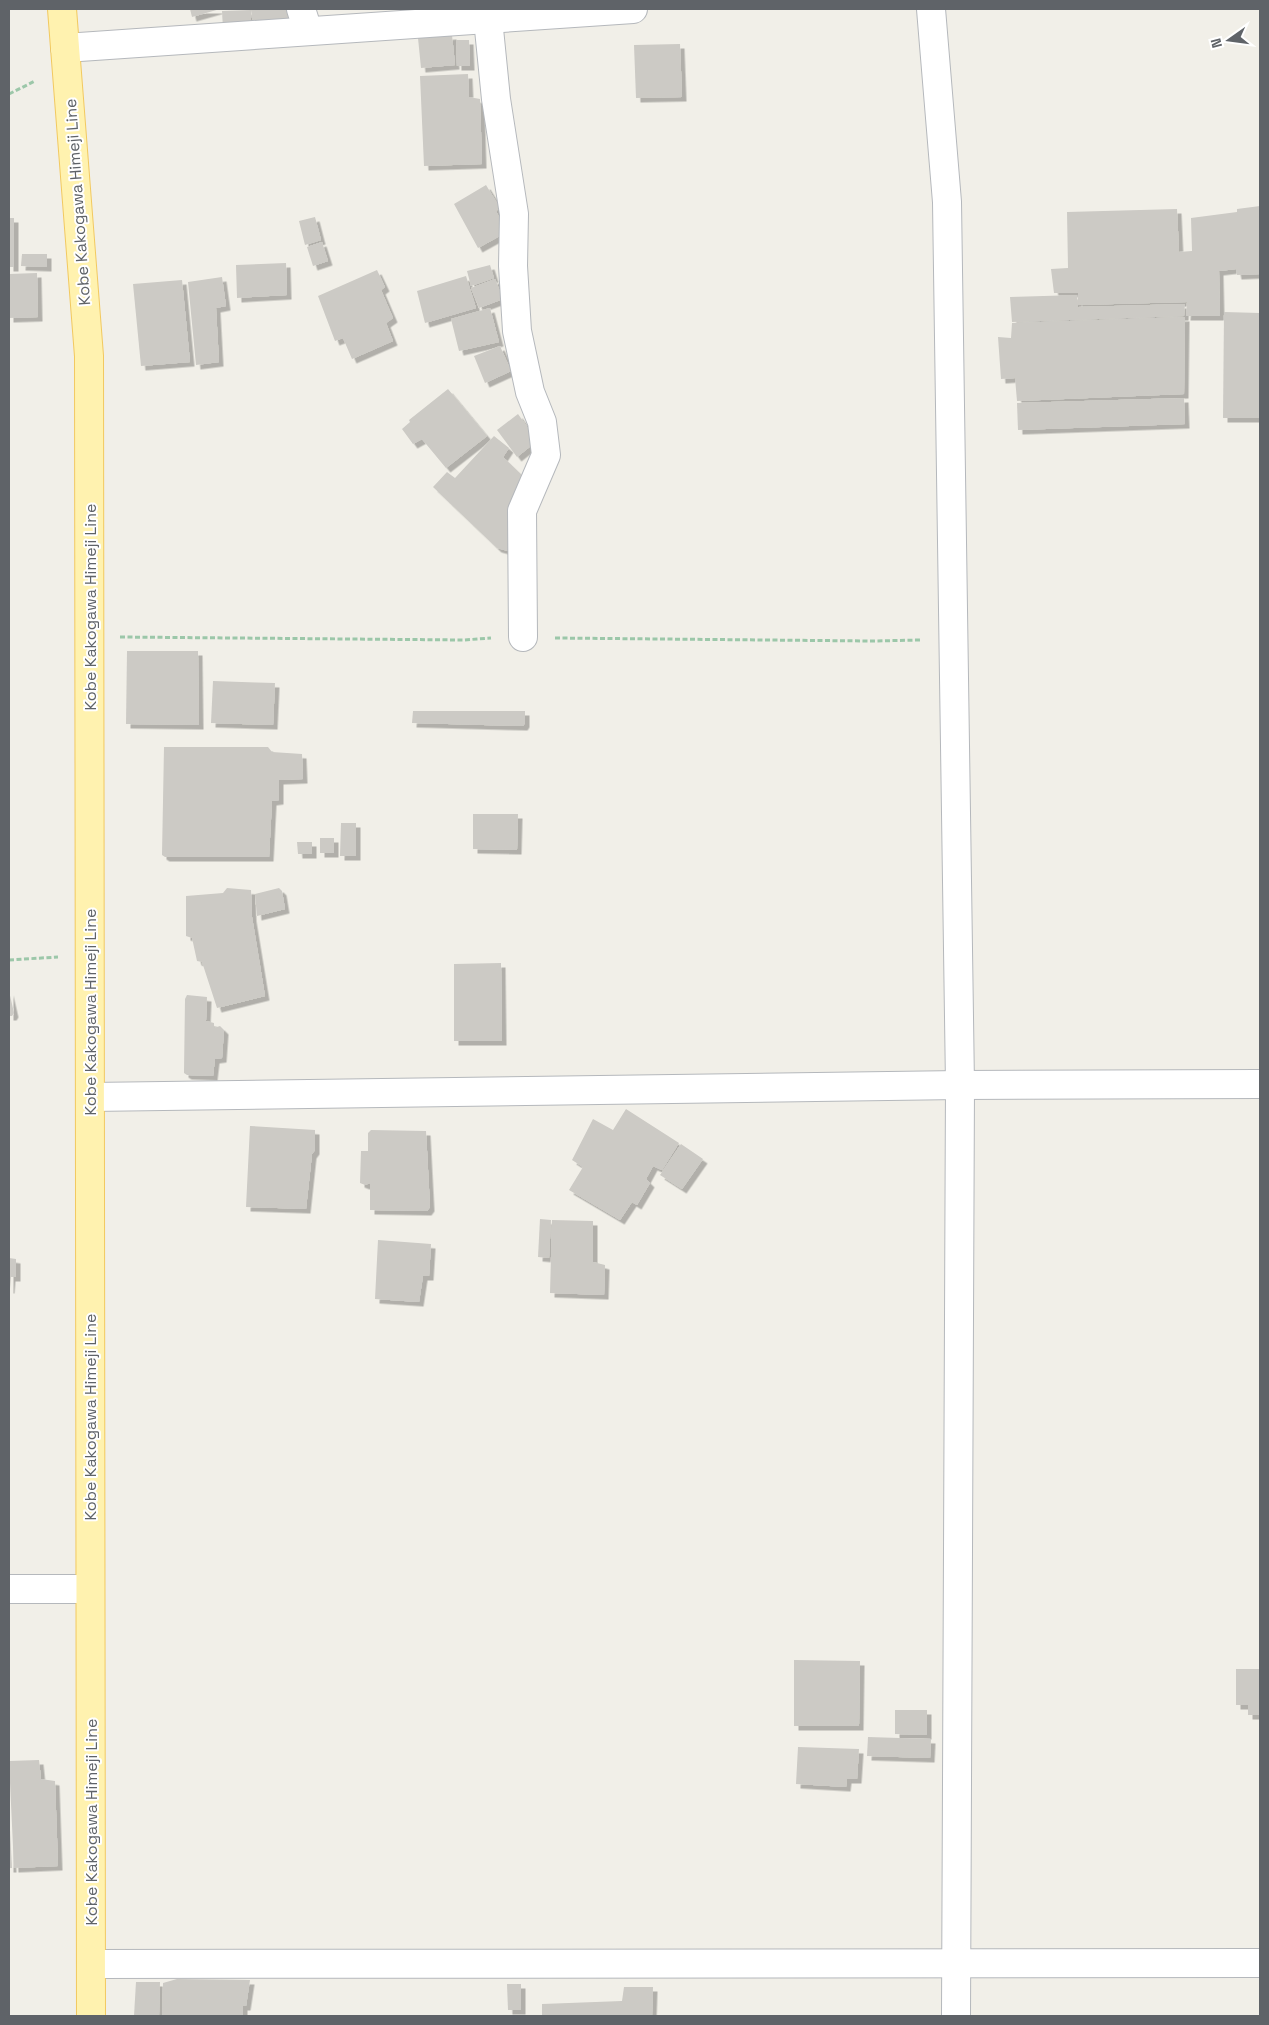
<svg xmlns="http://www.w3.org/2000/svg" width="1269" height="2025" viewBox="0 0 1269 2025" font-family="'Space Grotesk',sans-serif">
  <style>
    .building { fill: #cccac5; filter: url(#shadow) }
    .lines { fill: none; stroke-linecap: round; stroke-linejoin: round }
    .minor-casing { stroke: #b5b8bc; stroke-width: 30 }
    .major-casing { stroke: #f2c960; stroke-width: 30 }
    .path { stroke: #9cc7a9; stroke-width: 3; stroke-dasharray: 5 2.5; stroke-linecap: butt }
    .minor { stroke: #fff; stroke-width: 28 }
    .major { stroke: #fff2af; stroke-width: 28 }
    .labels { text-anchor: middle; stroke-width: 4; stroke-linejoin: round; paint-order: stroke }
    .street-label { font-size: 16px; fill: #5f6368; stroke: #fff }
  </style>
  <defs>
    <filter id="shadow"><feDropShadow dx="4.5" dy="4.5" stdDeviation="0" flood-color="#0004"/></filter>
  </defs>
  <rect width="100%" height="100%" fill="#f1efe8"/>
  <g class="building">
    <polygon points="190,9 220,9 192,17"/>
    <polygon points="265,9 291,9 291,25 253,26 251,10"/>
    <polygon points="251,10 251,28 223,29 222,11"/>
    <polygon points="452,35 455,65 421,68 418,38"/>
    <polygon points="456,40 469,40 470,66 457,66"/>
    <polygon points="680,44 682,97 636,98 634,45"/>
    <polygon points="468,74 469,97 480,99 482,164 424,166 420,76"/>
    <polygon points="486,185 500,208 496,211 507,232 478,248 454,204"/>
    <polygon points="1260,206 1260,274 1237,275 1236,269 1219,271 1220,316 1186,316 1187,302 1078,305 1078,307 1185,304 1184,316 1012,322 1010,297 1077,295 1078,305 1078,293 1054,293 1051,269 1068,268 1067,212 1177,209 1179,252 1192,251 1191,218 1237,212 1237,209"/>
    <polygon points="315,217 321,240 305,245 299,221"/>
    <rect x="9" y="218" width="5" height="49"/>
    <polygon points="322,242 328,261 313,266 307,247"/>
    <polygon points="22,254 47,254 47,267 21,266"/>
    <polygon points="286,263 287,295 237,298 236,265"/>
    <polygon points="490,265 494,278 471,286 467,271"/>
    <polygon points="377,270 385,287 381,290 393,318 386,323 393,341 352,359 343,338 335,341 318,296"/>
    <polygon points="37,273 38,317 9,318 9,274"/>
    <polygon points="466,276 476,308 425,323 417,291"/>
    <polygon points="222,277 226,306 216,308 219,362 196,365 188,282"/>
    <polygon points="495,279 503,299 479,308 471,288"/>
    <polygon points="182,280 190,362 141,366 133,284"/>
    <polygon points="490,308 499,342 459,351 451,319"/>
    <polygon points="1224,312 1260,313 1260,418 1223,418"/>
    <polygon points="1185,317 1184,394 1017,401 1015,378 1001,379 998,337 1011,338 1012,323"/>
    <polygon points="500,346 511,371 485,383 474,356"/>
    <polygon points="448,389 487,436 446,468 422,439 413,444 402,429 410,422 409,420"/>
    <polygon points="1184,398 1185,424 1018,430 1017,403"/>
    <polygon points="518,414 537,441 517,457 497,430"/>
    <polygon points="494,436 509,448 503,457 527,480 516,504 507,514 514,530 513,546 508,551 497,548 433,487 447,472 455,478"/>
    <polygon points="127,651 198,651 199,725 126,724"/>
    <polygon points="213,681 275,683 273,725 211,723"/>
    <polygon points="413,711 525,711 525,723 523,726 412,723"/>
    <polygon points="164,747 268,747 272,752 302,754 303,779 279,780 279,800 272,801 269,857 165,857 162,855"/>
    <polygon points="473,814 518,814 517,850 473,849"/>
    <polygon points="341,823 356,823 356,856 340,856"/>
    <rect x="320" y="838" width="14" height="15"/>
    <polygon points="297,842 312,842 312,854 298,854"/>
    <polygon points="227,888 251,890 252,917 265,996 217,1008 202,962 197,961 192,938 186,936 186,896 223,893"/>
    <polygon points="279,888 282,891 285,909 257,916 255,894"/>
    <polygon points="501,963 502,1041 454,1041 454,964"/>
    <polygon points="9,991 14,1013 12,1016 9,1016"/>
    <polygon points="187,995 207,997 206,1021 214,1023 214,1028 220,1026 224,1030 222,1058 215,1059 213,1076 187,1075 184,1073 185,999"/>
    <polygon points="626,1109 679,1143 662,1170 653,1166 646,1179 650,1183 637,1205 632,1202 620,1220 569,1190 583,1167 572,1160 593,1119 613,1130"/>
    <polygon points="250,1126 315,1130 315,1150 312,1154 306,1209 246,1207"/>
    <polygon points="371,1130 426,1131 430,1207 427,1211 370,1210 370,1183 365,1185 360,1183 361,1151 368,1151 368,1133"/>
    <polygon points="681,1144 703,1159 682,1189 660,1175"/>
    <polygon points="540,1219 551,1220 549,1258 538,1257"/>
    <polygon points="552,1220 593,1221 593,1262 605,1265 604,1295 550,1293"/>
    <polygon points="378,1240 431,1244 429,1276 423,1276 419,1302 375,1299"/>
    <polygon points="9,1258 16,1259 16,1277 11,1277 10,1289 9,1289"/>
    <polygon points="794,1660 860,1661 859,1726 794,1726"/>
    <polygon points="1236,1669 1260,1669 1260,1715 1248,1715 1248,1705 1236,1705"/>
    <polygon points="895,1710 927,1710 927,1735 895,1734"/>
    <polygon points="868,1737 931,1739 930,1758 867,1756"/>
    <polygon points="798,1747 859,1749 857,1779 847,1779 846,1787 796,1784"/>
    <polygon points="39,1760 41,1779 55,1781 58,1866 14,1868 9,1761"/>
    <polygon points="9,1830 10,1830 12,1868 9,1868"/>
    <polygon points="177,1979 250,1980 246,2006 243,2006 243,2016 162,2016 163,1983"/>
    <polygon points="136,1982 160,1982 159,2016 134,2016"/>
    <polygon points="507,1984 521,1984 521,2010 508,2010"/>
    <polygon points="624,1987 653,1987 652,2016 542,2016 542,2004 622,2001"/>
  </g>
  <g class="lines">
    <g class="minor-casing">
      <g id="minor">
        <polyline points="301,9 308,31"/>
        <polyline points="931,9 947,202 960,1085 956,2016"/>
        <polyline points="488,19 496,99 514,214 513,266 517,331 530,392 542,422 546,455 522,511 523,637"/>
        <polyline points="65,48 633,9"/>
        <polyline points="90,1097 960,1085 1260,1084"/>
        <polyline points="9,1589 90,1589"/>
        <polyline points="91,1964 1260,1963"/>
      </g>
    </g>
    <g class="major-casing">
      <polyline id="major" points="62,9 89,356 91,2016"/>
    </g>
    <g class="path">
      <polyline points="9,94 35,81"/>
      <polyline points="120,637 464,640 491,638"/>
      <polyline points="555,638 872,641 921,640"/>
      <polyline points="9,960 58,957"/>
    </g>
    <use href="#minor" class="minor"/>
    <use href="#major" class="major"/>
  </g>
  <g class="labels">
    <g class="street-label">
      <text transform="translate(77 202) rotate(-94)" y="6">Kobe Kakogawa Himeji Line</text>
      <text transform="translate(90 607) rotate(-90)" y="6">Kobe Kakogawa Himeji Line</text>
      <text transform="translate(90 1012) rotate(-90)" y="6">Kobe Kakogawa Himeji Line</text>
      <text transform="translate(90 1417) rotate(-90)" y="6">Kobe Kakogawa Himeji Line</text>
      <text transform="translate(91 1822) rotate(-90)" y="6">Kobe Kakogawa Himeji Line</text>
    </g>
  </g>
  <rect width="1269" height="2025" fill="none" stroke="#5f6368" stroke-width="20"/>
  <g transform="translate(1229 40) rotate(256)" stroke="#ffffff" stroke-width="4" paint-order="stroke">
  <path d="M0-4L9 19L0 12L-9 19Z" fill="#5f6368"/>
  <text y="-8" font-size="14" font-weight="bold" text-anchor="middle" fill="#5f6368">N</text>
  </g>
</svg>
